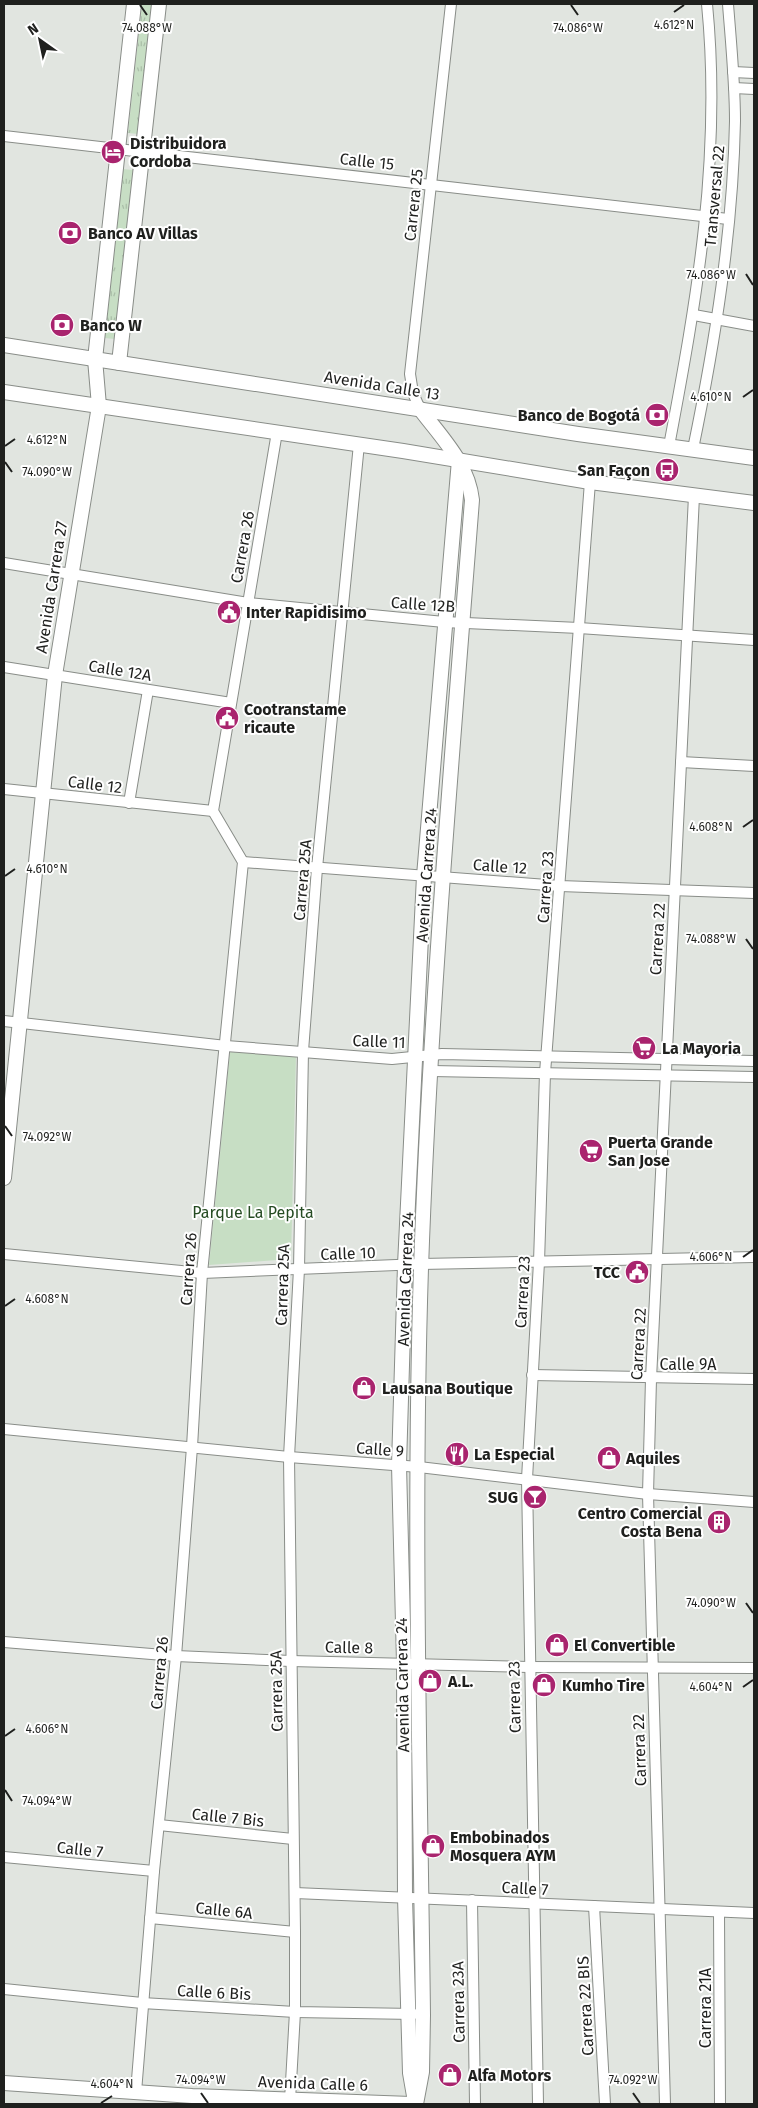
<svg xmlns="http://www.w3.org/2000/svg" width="758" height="2108" viewBox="0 0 758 2108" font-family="'Fira Sans',sans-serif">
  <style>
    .grass { fill: url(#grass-tufts) }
    .green { fill: #c7dec4 }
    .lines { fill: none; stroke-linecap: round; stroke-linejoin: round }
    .minor-casing { stroke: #898d88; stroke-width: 12 }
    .major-casing { stroke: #898d88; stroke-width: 16 }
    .minor { stroke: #fff; stroke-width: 10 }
    .major { stroke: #fff; stroke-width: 14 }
    .ticks { fill: none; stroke: #1f201e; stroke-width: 2 }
    .labels { text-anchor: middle; stroke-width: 4; stroke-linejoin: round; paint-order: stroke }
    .poi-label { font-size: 16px; font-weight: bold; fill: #1f201e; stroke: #fff; text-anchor: start }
    .street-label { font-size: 16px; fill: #1f201e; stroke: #fff }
    .park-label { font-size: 16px; fill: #254b22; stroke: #fff }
    .ticks-label { font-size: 12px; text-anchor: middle; fill: #1f201e; stroke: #fff; stroke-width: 4; stroke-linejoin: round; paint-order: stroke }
  </style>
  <defs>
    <pattern id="grass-tufts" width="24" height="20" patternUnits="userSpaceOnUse" patternTransform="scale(1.25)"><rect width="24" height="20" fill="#c7dec4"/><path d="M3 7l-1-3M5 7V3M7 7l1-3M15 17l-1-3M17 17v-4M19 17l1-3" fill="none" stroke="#aabea8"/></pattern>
  </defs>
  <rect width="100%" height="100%" fill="#e1e5e0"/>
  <g class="grass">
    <polygon points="142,4 152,4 138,134 128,133"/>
    <polygon points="122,169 133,170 115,339 104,338"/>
  </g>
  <polygon class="green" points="230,1052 296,1056 291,1259 209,1265"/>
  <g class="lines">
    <g class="minor-casing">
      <g id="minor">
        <polyline points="733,72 754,73"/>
        <polyline points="734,88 754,89"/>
        <polyline points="4,136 728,219"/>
        <polyline points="694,315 754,326"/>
        <polyline points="420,409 413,393 410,374 451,4"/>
        <path d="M 669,446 C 697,298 722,156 707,4"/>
        <path d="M 693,449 C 715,342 733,231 735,121 C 735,82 731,43 728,4"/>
        <polyline points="4,563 248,603 444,622 579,628 754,640"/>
        <polyline points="4,667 231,703"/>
        <polyline points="681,762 754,766"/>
        <polyline points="4,789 213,811"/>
        <polyline points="129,803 148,690"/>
        <polyline points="243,862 560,886 754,893"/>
        <polyline points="4,1021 226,1046 392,1059 442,1054 754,1061"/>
        <polyline points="432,1071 754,1077"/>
        <polyline points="4,1254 202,1273 421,1264 754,1257"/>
        <polyline points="532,1375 754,1379"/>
        <polyline points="4,1429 289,1457 419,1467 648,1494 754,1502"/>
        <polyline points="4,1642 176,1656 291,1661 529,1667 754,1668"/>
        <polyline points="159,1825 293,1839"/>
        <polyline points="4,1857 154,1871"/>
        <polyline points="295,1893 754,1913"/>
        <polyline points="472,1900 475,2104"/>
        <polyline points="594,1906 605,2104"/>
        <polyline points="719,1912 720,2104"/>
        <polyline points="150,1918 295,1932"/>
        <polyline points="4,1989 142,2003 295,2012 414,2014"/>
        <polyline points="136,2092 154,1871 176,1656 192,1447 202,1273 243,862 213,811 277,432"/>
        <polyline points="290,2100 295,2012 295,1932 289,1457 299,1269 303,1051 317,868 359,444"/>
        <polyline points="538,2104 527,1479 539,1262 545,1073 590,482"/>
        <polyline points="665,2104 648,1494 651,1379 694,496"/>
      </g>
    </g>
    <g class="major-casing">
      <g id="major">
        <polyline points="4,345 578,434 754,458"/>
        <polyline points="119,363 159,4"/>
        <polyline points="4,392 403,451 590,482 754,503"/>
        <polyline points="4,1178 55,675 99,406 95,359 134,4"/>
        <polyline points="4,2083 192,2096 411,2104"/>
        <polyline points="414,2096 410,2073 405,1897 404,1663 399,1465 405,1265 424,876 459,460"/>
        <path d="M 416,2104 L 422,2072 L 423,2015 C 420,1766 413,1517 421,1268 C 430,1011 452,756 472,500 C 468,463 441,437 420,409"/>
      </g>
    </g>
    <use href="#minor" class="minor"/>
    <use href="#major" class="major"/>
  </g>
  <path class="ticks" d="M 140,5 L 147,15M 571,5 L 578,15M 674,12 L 684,5M 746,274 L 753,285M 743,397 L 753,390M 5,446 L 15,439M 5,462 L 12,472M 743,827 L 753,820M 5,876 L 15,869M 746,939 L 753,949M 5,1126 L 12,1136M 743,1257 L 753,1250M 5,1306 L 15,1299M 746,1603 L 753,1613M 743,1687 L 753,1680M 5,1736 L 15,1729M 5,1790 L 12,1801M 201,2093 L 208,2103M 633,2093 L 640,2103M 101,2103 L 112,2096"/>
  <defs>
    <g id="hotel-disc" transform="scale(1.25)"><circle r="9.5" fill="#a9246e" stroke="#fff"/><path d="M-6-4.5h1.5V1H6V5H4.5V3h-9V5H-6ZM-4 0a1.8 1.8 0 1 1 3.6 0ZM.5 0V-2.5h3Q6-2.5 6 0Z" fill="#fff"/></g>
    <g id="bank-disc" transform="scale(1.25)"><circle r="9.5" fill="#a9246e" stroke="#fff"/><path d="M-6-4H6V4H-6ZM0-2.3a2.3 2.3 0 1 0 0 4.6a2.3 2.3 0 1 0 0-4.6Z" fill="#fff"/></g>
    <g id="bus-disc" transform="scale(1.25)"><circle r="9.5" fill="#a9246e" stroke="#fff"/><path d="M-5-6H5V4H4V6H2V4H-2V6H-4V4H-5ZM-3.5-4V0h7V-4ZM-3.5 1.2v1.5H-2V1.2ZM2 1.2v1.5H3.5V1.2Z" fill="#fff"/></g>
    <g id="civic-disc" transform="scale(1.25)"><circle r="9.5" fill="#a9246e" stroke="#fff"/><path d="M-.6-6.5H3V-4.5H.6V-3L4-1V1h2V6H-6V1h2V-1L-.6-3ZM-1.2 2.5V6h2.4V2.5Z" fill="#fff"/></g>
    <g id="supermarket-disc" transform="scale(1.25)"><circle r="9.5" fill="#a9246e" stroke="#fff"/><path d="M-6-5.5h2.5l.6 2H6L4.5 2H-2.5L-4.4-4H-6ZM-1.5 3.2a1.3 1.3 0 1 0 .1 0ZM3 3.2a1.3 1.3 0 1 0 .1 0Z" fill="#fff"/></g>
    <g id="shop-disc" transform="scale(1.25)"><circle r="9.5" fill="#a9246e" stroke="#fff"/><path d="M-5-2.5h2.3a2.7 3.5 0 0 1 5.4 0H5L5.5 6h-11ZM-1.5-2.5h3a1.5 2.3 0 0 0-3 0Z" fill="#fff"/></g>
    <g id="restaurant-disc" transform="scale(1.25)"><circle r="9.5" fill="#a9246e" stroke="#fff"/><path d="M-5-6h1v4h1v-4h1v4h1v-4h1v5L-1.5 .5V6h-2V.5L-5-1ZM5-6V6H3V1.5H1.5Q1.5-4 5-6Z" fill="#fff"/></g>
    <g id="bar-disc" transform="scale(1.25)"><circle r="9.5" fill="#a9246e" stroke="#fff"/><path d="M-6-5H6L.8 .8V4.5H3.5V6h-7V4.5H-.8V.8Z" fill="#fff"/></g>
    <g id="building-disc" transform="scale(1.25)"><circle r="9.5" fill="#a9246e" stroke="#fff"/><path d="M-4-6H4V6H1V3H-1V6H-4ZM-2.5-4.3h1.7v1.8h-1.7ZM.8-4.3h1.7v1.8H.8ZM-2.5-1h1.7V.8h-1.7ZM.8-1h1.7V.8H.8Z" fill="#fff"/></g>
  </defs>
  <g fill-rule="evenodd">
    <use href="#hotel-disc" x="113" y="152"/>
    <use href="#bank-disc" x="70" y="233"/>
    <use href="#bank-disc" x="62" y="325"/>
    <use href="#bank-disc" x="657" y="415"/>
    <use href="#bus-disc" x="667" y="470"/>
    <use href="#civic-disc" x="229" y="612"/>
    <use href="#civic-disc" x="227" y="718"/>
    <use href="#supermarket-disc" x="644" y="1048"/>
    <use href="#supermarket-disc" x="591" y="1151"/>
    <use href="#civic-disc" x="637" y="1272"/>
    <use href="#shop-disc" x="364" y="1388"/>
    <use href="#restaurant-disc" x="457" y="1454"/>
    <use href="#shop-disc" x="609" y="1458"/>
    <use href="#bar-disc" x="535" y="1497"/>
    <use href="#building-disc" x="719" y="1522"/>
    <use href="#shop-disc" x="557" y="1645"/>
    <use href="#shop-disc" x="430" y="1681"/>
    <use href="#shop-disc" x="544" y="1685"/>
    <use href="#shop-disc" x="433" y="1846"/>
    <use href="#shop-disc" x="450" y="2075"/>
  </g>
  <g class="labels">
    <g class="poi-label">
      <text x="130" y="149">Distribuidora<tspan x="130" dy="18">Cordoba</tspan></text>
      <text x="88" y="239">Banco AV Villas</text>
      <text x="80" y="331">Banco W</text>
      <text x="640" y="421" text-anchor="end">Banco de Bogotá</text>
      <text x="650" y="476" text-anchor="end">San Façon</text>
      <text x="246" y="618">Inter Rapidisimo</text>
      <text x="244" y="715">Cootranstame<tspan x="244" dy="18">ricaute</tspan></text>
      <text x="662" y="1054">La Mayoria</text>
      <text x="608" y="1148">Puerta Grande<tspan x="608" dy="18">San Jose</tspan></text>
      <text x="620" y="1278" text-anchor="end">TCC</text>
      <text x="382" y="1394">Lausana Boutique</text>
      <text x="474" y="1460">La Especial</text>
      <text x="626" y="1464">Aquiles</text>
      <text x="518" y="1503" text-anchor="end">SUG</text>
      <text x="702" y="1519" text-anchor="end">Centro Comercial<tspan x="702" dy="18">Costa Bena</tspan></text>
      <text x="574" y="1651">El Convertible</text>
      <text x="448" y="1687">A.L.</text>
      <text x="562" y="1691">Kumho Tire</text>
      <text x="450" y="1843">Embobinados<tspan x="450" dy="18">Mosquera AYM</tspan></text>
      <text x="468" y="2081">Alfa Motors</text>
    </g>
    <g class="street-label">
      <text transform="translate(367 161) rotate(6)" y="6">Calle 15</text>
      <text transform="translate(714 196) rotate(-85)" y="6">Transversal 22</text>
      <text transform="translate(413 205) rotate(-84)" y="6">Carrera 25</text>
      <text transform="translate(382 385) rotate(9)" y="6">Avenida Calle 13</text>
      <text transform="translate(242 547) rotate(-80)" y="6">Carrera 26</text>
      <text transform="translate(51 587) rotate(-81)" y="6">Avenida Carrera 27</text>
      <text transform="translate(423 604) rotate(4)" y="6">Calle 12B</text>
      <text transform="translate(120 670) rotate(9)" y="6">Calle 12A</text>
      <text transform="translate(95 784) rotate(7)" y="6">Calle 12</text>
      <text transform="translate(500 866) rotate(4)" y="6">Calle 12</text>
      <text transform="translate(426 875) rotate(-86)" y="6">Avenida Carrera 24</text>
      <text transform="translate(302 880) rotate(-85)" y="6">Carrera 25A</text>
      <text transform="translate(545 887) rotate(-86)" y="6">Carrera 23</text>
      <text transform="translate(657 939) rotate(-87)" y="6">Carrera 22</text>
      <text transform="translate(379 1041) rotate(2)" y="6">Calle 11</text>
      <text transform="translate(348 1253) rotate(-2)" y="6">Calle 10</text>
      <text transform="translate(188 1269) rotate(-86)" y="6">Carrera 26</text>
      <text transform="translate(405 1279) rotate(-88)" y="6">Avenida Carrera 24</text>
      <text transform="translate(282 1285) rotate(-88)" y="6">Carrera 25A</text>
      <text transform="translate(522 1292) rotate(-87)" y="6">Carrera 23</text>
      <text transform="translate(638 1344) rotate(-87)" y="6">Carrera 22</text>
      <text x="688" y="1370">Calle 9A</text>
      <text transform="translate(380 1449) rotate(4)" y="6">Calle 9</text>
      <text transform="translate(349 1647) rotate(1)" y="6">Calle 8</text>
      <text transform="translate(159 1673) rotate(-85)" y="6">Carrera 26</text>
      <text transform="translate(402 1685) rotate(-91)" y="6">Avenida Carrera 24</text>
      <text transform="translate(276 1691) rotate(-91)" y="6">Carrera 25A</text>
      <text transform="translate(514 1697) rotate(-91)" y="6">Carrera 23</text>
      <text transform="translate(639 1750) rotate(-92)" y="6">Carrera 22</text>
      <text transform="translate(228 1817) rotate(6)" y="6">Calle 7 Bis</text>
      <text transform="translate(80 1849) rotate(6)" y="6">Calle 7</text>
      <text transform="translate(525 1888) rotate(3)" y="6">Calle 7</text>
      <text transform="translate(224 1910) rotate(6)" y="6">Calle 6A</text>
      <text transform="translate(214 1992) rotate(3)" y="6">Calle 6 Bis</text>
      <text transform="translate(458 2002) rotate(-91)" y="6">Carrera 23A</text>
      <text transform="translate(585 2006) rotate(-93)" y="6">Carrera 22 BIS</text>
      <text transform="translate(705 2008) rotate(-90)" y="6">Carrera 21A</text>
      <text transform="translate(313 2083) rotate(2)" y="6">Avenida Calle 6</text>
    </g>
    <g class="park-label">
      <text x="253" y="1218">Parque La Pepita</text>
    </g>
  </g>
  <g class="ticks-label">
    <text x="674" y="29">4.612°N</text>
    <text x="147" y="32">74.088°W</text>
    <text x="578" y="32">74.086°W</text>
    <text x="711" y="279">74.086°W</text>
    <text x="711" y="401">4.610°N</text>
    <text x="47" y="444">4.612°N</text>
    <text x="47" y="476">74.090°W</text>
    <text x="711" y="831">4.608°N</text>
    <text x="47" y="873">4.610°N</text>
    <text x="711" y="943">74.088°W</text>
    <text x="47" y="1141">74.092°W</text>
    <text x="711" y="1261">4.606°N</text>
    <text x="47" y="1303">4.608°N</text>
    <text x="711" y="1607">74.090°W</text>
    <text x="711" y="1691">4.604°N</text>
    <text x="47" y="1733">4.606°N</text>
    <text x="47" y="1805">74.094°W</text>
    <text x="201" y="2084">74.094°W</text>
    <text x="633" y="2084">74.092°W</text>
    <text x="112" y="2088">4.604°N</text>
  </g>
  <rect width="758" height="2108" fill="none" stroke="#1f201e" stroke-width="10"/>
  <g transform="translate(40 40) rotate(327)" stroke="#ffffff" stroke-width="4" paint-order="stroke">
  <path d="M0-4L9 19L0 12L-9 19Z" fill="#1f201e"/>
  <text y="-8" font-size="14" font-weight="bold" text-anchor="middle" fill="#1f201e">N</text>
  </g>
</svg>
